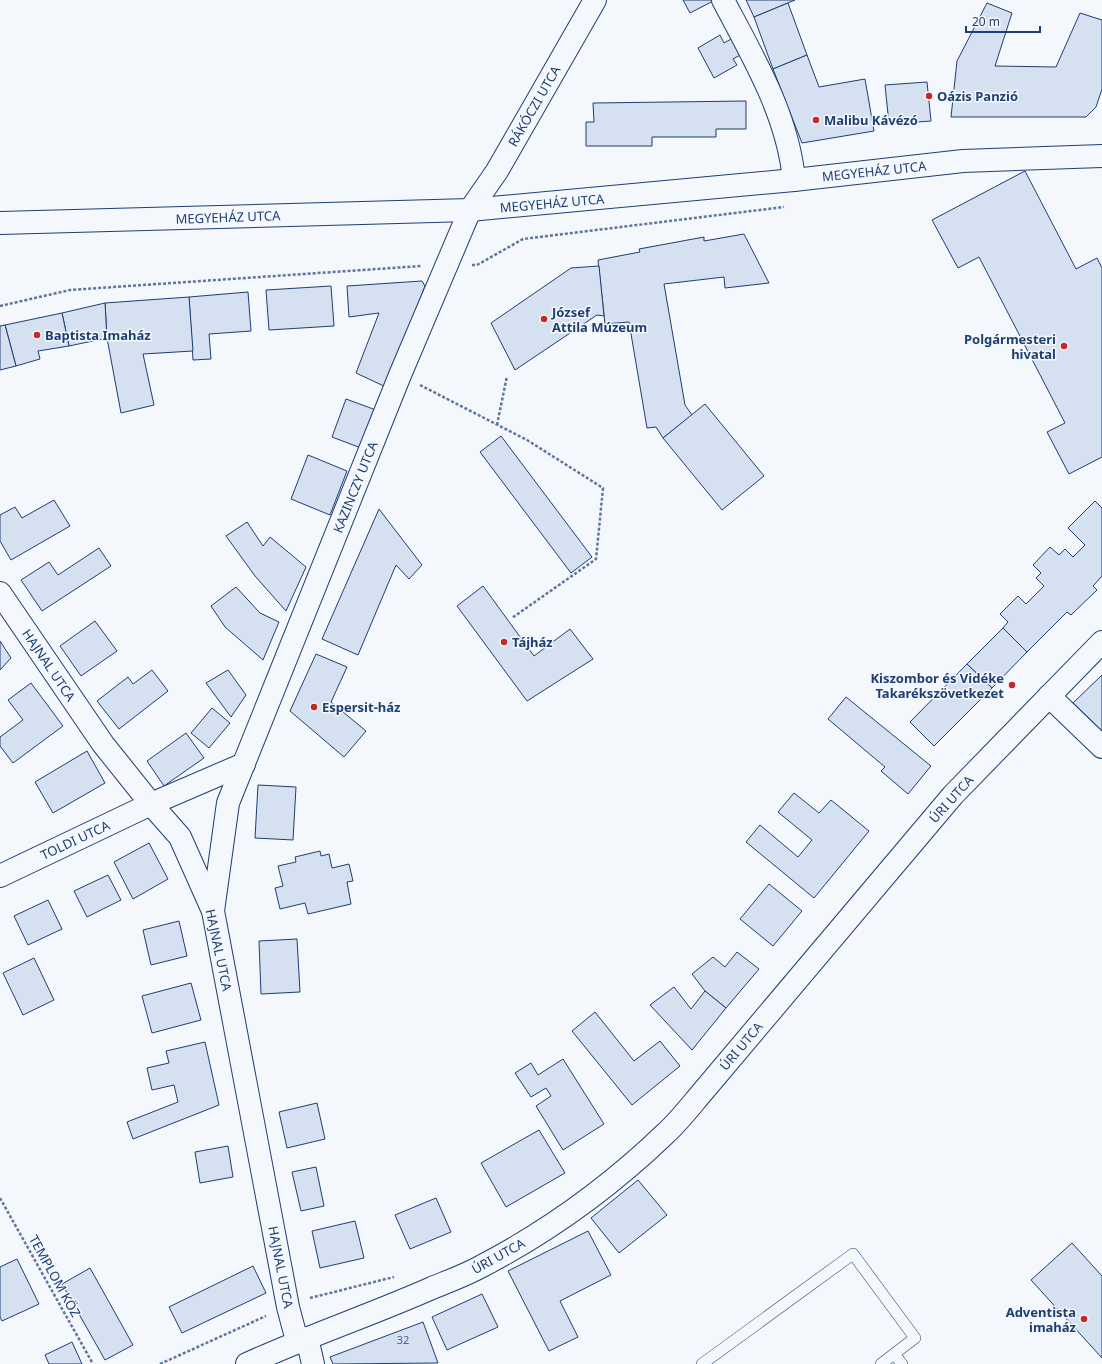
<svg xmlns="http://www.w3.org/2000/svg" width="1102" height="1364" viewBox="0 0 1102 1364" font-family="'Noto Sans',sans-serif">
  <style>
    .building { fill: #d5e0f0; stroke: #1d3f73 }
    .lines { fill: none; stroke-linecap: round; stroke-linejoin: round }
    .service-casing { stroke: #1d3f73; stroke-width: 12 }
    .minor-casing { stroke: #1d3f73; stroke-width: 24 }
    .secondary-casing { stroke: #1d3f73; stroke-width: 24 }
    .primary-casing { stroke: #1d3f73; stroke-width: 24 }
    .path { stroke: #5e769c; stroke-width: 2.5; stroke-dasharray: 3 2; stroke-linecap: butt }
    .service { stroke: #f4f7fb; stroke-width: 11 }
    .minor { stroke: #f4f7fb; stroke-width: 22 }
    .secondary { stroke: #f4f7fb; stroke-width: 22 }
    .primary { stroke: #f4f7fb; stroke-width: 22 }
    .poi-dot { fill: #c62828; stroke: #f4f7fb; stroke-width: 1.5 }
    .labels { text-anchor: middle; stroke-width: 3; stroke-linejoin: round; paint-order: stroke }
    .number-label { font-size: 11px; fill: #4b6792 }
    .poi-label { font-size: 13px; font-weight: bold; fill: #1d3f73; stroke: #f4f7fb; text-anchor: start }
    .street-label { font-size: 13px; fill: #1d3f73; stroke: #f4f7fb }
  </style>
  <rect width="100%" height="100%" fill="#f4f7fb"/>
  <g class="building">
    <polygon points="683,0 715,0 690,13"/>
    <polygon points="746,0 795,0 754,17"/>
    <polygon points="788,3 807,55 773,69 754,17"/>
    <polygon points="987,3 1012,13 995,66 1056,67 1080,13 1102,20 1102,89 1096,107 1086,117 951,117 957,61"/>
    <polygon points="720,35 724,43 733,38 742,54 733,59 737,65 714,78 698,48"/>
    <polygon points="807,55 819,87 865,79 874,131 802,143 773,69"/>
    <polygon points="927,82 931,121 889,124 885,85"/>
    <polygon points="746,101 746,129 716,129 716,137 652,137 652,146 586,146 586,122 594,122 593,103"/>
    <polygon points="1025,171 1076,269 1097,258 1102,268 1102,457 1069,474 1047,432 1065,423 979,257 958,268 932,220"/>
    <polygon points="744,234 769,283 725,288 724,277 664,284 685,405 692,415 663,438 656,427 647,428 629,322 605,324 598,260 640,252 639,249 704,237 704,241"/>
    <polygon points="599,266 604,316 597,315 515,370 491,323 571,268"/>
    <polygon points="422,281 425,286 386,387 356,373 379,313 349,317 347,286"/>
    <polygon points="331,286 334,326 269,330 266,290"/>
    <polygon points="248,292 251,331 209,334 211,359 193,360 189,297"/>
    <polygon points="189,297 193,351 143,354 154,405 121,413 107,338 105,303"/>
    <polygon points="105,303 107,338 69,346 62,313"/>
    <polygon points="62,313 69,346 38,351 40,359 16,366 5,325"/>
    <polygon points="5,325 16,366 0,370 0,326"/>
    <polygon points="346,399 376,410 361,448 332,437"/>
    <polygon points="705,404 764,476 722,510 663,438"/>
    <polygon points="501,436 592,557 571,573 480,452"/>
    <polygon points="308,455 347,471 330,515 291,499"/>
    <polygon points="54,500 70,526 11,560 0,541 0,515 15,507 22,518"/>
    <polygon points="1095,501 1102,508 1102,576 1093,586 1097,590 1071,615 1067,612 1027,652 1003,628 1008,622 1000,614 1018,596 1026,604 1044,586 1036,578 1041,573 1033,565 1050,547 1059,555 1065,549 1073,557 1085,545 1068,528"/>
    <polygon points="379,509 422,565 409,579 396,565 358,655 322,639"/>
    <polygon points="247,522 263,546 270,537 306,567 286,611 255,576 226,536"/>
    <polygon points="99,548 111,566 42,611 21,580 49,562 58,575"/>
    <polygon points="483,586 534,656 570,629 593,659 527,701 457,606"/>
    <polygon points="236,587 260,613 279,622 263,660 225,627 211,606"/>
    <polygon points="95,621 117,651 81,676 60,646"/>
    <polygon points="1003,628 1027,652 992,688 967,664"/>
    <polygon points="0,641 11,658 0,670"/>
    <polygon points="316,654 347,667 331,702 366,731 344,757 290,711"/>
    <polygon points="967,664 992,688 934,746 910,722"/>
    <polygon points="152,670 168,691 119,729 97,701 128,677 133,684"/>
    <polygon points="228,670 246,695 231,717 206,683"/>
    <polygon points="1102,675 1102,731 1073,703"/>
    <polygon points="31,683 63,726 13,763 0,746 0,737 23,720 8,700"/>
    <polygon points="846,697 931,766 908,794 881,771 885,767 828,719"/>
    <polygon points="212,708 230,723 209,748 191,733"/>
    <polygon points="186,733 204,758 164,786 147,761"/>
    <polygon points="87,751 105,783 53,813 35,782"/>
    <polygon points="258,785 296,787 293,840 255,838"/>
    <polygon points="794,793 819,813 831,800 869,831 814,898 746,842 760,825 798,857 812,840 778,812"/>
    <polygon points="149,843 168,879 133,899 114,862"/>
    <polygon points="320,851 321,856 329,854 332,868 349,864 353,881 347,882 351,904 308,914 305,903 280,909 275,888 283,886 278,866 296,862 295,857"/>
    <polygon points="108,875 121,900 87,917 74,891"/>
    <polygon points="769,884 802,911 773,946 740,919"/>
    <polygon points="48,900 62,929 28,945 14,916"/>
    <polygon points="179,921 187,956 151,965 143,930"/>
    <polygon points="297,939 300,992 261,994 259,941"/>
    <polygon points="737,952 759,969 726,1008 705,991 692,974 713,957 725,967"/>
    <polygon points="34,958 54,1000 23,1015 3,973"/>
    <polygon points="191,983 201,1020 152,1033 142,996"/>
    <polygon points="674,987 691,1009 705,991 726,1008 692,1050 650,1005"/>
    <polygon points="595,1012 634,1061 660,1041 680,1066 632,1105 572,1031"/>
    <polygon points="205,1042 219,1105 133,1139 127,1122 178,1102 174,1085 152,1090 147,1068 169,1063 166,1051"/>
    <polygon points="563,1059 604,1124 563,1150 536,1106 551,1096 546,1088 531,1097 515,1073 531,1063 538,1075"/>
    <polygon points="317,1103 325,1139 287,1148 279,1112"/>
    <polygon points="539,1130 565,1173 506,1207 481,1163"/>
    <polygon points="228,1146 233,1177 200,1183 195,1152"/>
    <polygon points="316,1167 324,1206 301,1211 292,1172"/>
    <polygon points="638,1180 667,1215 619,1253 591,1218"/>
    <polygon points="436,1198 451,1232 410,1249 395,1215"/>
    <polygon points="355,1221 364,1258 320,1268 312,1231"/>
    <polygon points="588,1231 611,1275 560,1301 578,1337 549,1351 508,1271"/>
    <polygon points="1072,1243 1102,1276 1102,1358 1031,1280"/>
    <polygon points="17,1259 39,1304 2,1321 0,1317 0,1267"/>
    <polygon points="253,1266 266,1293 182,1333 169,1307"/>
    <polygon points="90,1268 133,1345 105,1360 62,1284"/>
    <polygon points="482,1294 498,1327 447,1350 432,1317"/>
    <polygon points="423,1322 438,1363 333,1364 330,1357"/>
    <polygon points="72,1342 82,1364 49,1364 45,1355"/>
  </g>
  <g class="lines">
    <g class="service-casing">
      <g id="service">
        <polyline points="702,1364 853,1254 915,1338 894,1354"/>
        <polyline points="881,1364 894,1354 902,1364"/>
      </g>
    </g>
    <g class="minor-casing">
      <g id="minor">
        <path d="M 723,0 C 753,57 788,115 794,180"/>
        <polyline points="0,593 103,744 151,804 180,837 213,911 288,1307 297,1341"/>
        <polyline points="1049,696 1102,747"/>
        <polyline points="0,876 151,804 244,764"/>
        <polyline points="213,911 228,803 400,375 470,210 497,171 595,0"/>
        <polyline points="307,1338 313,1364"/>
      </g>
    </g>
    <g class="secondary-casing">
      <path id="secondary" d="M 247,1364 C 308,1336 371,1315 432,1288 C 449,1281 466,1275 482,1266 C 549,1231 611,1186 666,1133 C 678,1122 689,1108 700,1095 L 953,795 L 1102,642"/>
    </g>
    <g class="primary-casing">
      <polyline id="primary" points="0,223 470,210 794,180 963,161 1102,156"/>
    </g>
    <g class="path">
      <polyline points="472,265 477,265 523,239 784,207"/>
      <polyline points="0,306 70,290 421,266"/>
      <polyline points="420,385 527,440 603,488 596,559 512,618"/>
      <polyline points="497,425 507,376"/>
      <polyline points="0,1198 93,1364"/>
      <polyline points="310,1298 394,1277"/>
      <polyline points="160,1364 266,1316"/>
    </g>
    <use href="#service" class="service"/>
    <use href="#minor" class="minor"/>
    <use href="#secondary" class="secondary"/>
    <use href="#primary" class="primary"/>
  </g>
  <g class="poi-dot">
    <circle cx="929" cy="96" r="4"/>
    <circle cx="816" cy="120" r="4"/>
    <circle cx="544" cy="319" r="4"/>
    <circle cx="37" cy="335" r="4"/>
    <circle cx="1064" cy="346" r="4"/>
    <circle cx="504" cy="642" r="4"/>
    <circle cx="1012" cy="685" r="4"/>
    <circle cx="314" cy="707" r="4"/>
    <circle cx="1084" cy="1319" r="4"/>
  </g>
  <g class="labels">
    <g class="number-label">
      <text x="403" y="1344">32</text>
    </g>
    <g class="poi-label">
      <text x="937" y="101">Oázis Panzió</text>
      <text x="824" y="125">Malibu Kávézó</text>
      <text x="552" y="317">József<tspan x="552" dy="15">Attila Múzeum</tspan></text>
      <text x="45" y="340">Baptista Imaház</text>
      <text x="1056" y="344" text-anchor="end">Polgármesteri<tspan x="1056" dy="15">hivatal</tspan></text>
      <text x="512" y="647">Tájház</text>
      <text x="1004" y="683" text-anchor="end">Kiszombor és Vidéke<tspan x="1004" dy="15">Takarékszövetkezet</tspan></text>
      <text x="322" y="712">Espersit-ház</text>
      <text x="1076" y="1317" text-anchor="end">Adventista<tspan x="1076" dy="15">imaház</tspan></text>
    </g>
    <g class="street-label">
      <text transform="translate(534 106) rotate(-60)" y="5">RÁKÓCZI UTCA</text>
      <text transform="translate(874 171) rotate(-6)" y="5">MEGYEHÁZ UTCA</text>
      <text transform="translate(552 203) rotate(-5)" y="5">MEGYEHÁZ UTCA</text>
      <text transform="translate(228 217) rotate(-2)" y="5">MEGYEHÁZ UTCA</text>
      <text transform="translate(355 487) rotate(-68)" y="5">KAZINCZY UTCA</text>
      <text transform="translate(49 665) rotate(56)" y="5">HAJNAL UTCA</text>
      <text transform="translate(951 799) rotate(-48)" y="5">ÚRI UTCA</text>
      <text transform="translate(75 840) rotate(-25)" y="5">TOLDI UTCA</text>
      <text transform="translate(219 950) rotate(78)" y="5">HAJNAL UTCA</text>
      <text transform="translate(741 1046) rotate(-50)" y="5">ÚRI UTCA</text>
      <text transform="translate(498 1256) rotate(-29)" y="5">ÚRI UTCA</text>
      <text transform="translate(281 1267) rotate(79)" y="5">HAJNAL UTCA</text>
      <text transform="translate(55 1276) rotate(61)" y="5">TEMPLOM KÖZ</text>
    </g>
  </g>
  <path d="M966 26v6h74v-6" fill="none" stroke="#1d3f73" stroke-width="2"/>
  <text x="972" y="26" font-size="12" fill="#1d3f73" stroke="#f4f7fb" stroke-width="3" paint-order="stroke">20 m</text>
</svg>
